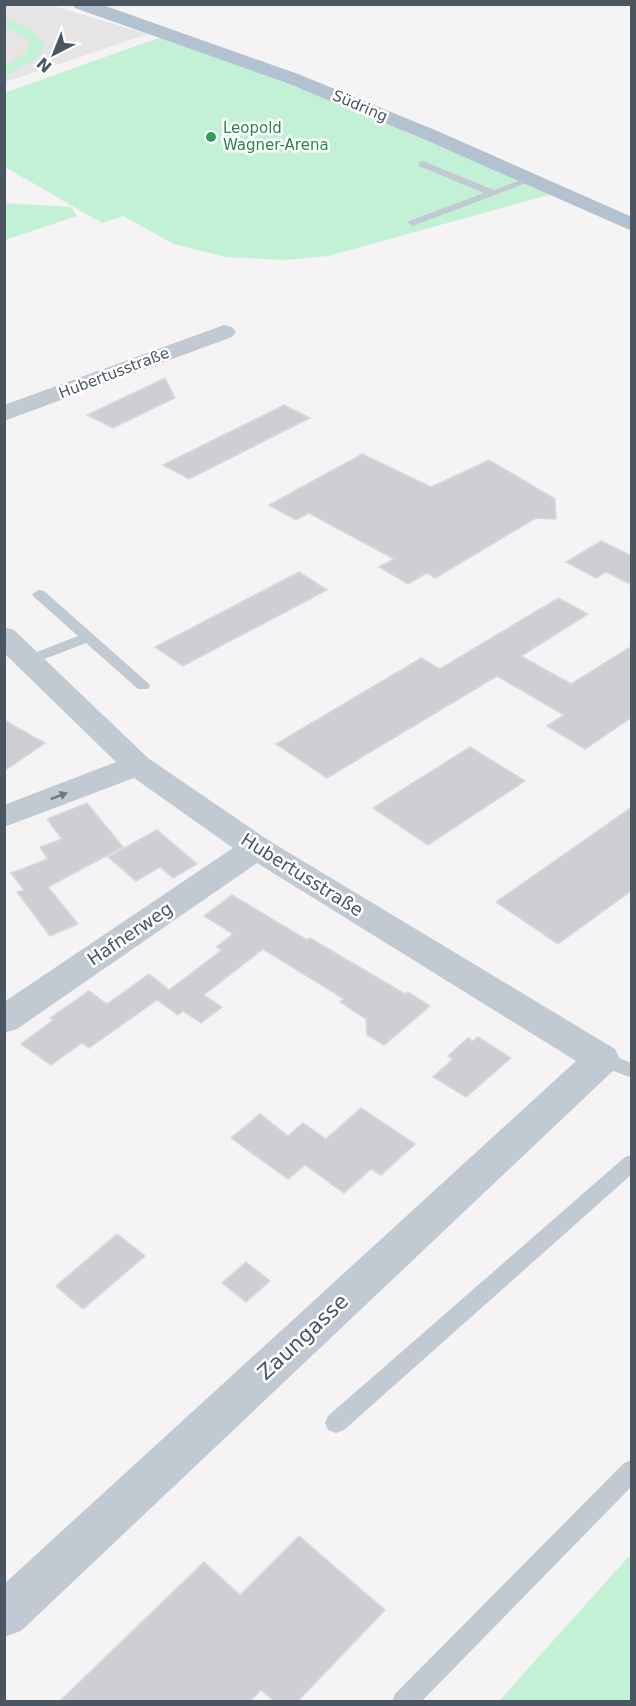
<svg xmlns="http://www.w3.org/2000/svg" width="636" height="1706" viewBox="0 0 636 1706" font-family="'DejaVu Sans',sans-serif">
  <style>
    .education { fill: #e6e4e5 }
    .green { fill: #c3f1d5 }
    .building { fill: #cdcfd5; stroke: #d7d9de; stroke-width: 1.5 }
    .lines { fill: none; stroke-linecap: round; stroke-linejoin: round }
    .service { fill: #c1cad2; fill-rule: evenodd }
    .minor { fill: #c1cad2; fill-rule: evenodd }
    .primary { fill: #b3c2d1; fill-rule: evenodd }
    .oneway { fill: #6e7983 }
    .leisure-dot { fill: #2e9e5b; stroke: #fff; stroke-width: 2 }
    .labels { text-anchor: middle; stroke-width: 5; stroke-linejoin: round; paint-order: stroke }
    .far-street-label { font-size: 15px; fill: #4a5661; stroke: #fff }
    .far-leisure-label { font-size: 15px; fill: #27864d; stroke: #fff; text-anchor: start }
    .street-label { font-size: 18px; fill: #4a5661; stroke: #fff }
    .near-street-label { font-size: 21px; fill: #4a5661; stroke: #fff }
  </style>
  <rect width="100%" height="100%" fill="#f5f3f3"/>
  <polygon class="education" points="4,5 50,5 148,34 5,82"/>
  <g class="green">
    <path d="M 5,18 C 19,25 39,29 45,46 L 37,58 L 5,76 L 5,66 L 24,54 L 30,44 L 26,37 L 5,26 Z"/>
    <polygon points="164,36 347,107 552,194 328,256 285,260 226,257 174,244 123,216 102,223 5,167 4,93"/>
    <polygon points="4,203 71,207 77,216 5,240"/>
    <polygon points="631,1554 631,1701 499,1701"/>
  </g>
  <g class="building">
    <polygon points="165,378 175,398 113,428 87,415"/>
    <polygon points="284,405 310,418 189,479 163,465"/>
    <polygon points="362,454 431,487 489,460 555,499 556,519 536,518 435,578 427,573 408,584 379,567 394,559 309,513 296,520 269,505"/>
    <polygon points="601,541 632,556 632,585 606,572 596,578 566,562"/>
    <polygon points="299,572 327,590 183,666 155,647"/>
    <polygon points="558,598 588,614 521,656 571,684 632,646 632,717 585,749 547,726 564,715 497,676 327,778 276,744 421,658 440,669"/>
    <polygon points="4,720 45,743 4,771"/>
    <polygon points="470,747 525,781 428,845 373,808"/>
    <polygon points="87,803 123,847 48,887 78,924 50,936 17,892 24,890 11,873 48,859 40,847 62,839 47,819"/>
    <polygon points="632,807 632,890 558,944 496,902"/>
    <polygon points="157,830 197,864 173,878 160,867 136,881 108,857"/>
    <polygon points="232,895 307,940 310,938 405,994 408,992 430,1006 384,1045 367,1035 366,1019 340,1002 344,999 263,949 204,995 222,1007 201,1023 183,1011 178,1015 157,1000 89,1048 82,1043 51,1065 21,1044 53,1020 50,1018 89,991 107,1004 149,974 169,990 222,950 216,947 233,934 204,916"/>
    <polygon points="478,1037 511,1058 466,1097 433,1077 453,1059 448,1056 468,1038 473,1041"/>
    <polygon points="361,1108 415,1144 381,1175 371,1169 344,1193 305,1165 288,1179 231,1138 260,1114 288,1136 303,1123 326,1139"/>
    <polygon points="117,1234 145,1256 83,1309 56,1286"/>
    <polygon points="246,1262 270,1281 246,1302 222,1283"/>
    <polygon points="299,1536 385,1610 298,1701 274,1701 261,1690 250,1701 60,1701 204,1562 240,1595"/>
  </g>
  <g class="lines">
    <g class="service">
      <polygon points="423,161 494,190 532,176 537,179 413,226 408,223 409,221 484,193 419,166 419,162"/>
      <polygon points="39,590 44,591 148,683 150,686 148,689 138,689 86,643 34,663 24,663 22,660 24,657 78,636 34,597 32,594"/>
      <polygon points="602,1052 632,1063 632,1078 596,1064 593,1059 596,1054"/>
      <polygon points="632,1155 632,1174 344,1430 336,1433 328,1430 325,1423 328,1416 625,1157"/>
      <polygon points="632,1460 632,1486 421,1702 392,1702 395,1694 624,1463"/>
    </g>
    <g class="minor">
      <polygon points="224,325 232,327 236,332 232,337 4,421 4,405"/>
      <polygon points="4,627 14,630 148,758 268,840 615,1049 620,1059 615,1069 21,1631 4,1637 4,1584 576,1061 257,863 17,1029 4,1033 4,1002 233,848 134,778 4,827 4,805 116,762 4,653"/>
    </g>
    <polygon class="primary" points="73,4 100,4 298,74 435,130 632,217 632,231 421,138 284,82 75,8"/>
  </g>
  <defs><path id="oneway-solid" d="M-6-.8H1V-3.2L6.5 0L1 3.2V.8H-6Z" transform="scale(1.5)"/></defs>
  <use class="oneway" href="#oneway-solid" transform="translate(59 796) rotate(-21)"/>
  <circle class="leisure-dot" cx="211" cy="137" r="6"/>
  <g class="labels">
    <g class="far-street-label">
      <text transform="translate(360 106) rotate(23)" y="5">Südring</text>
      <text transform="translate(114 373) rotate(-21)" y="5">Hubertusstraße</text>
    </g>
    <g class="far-leisure-label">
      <text x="223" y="133">Leopold<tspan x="223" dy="17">Wagner-Arena</tspan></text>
    </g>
    <g class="street-label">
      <text transform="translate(302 875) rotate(32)" y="6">Hubertusstraße</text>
      <text transform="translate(130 934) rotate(-34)" y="6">Hafnerweg</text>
    </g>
    <g class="near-street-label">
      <text transform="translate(303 1337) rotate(-43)" y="7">Zaungasse</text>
    </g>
  </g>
  <rect width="636" height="1706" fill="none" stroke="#4a5661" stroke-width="12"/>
  <g transform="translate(54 54) rotate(222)" stroke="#ffffff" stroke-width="4.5" paint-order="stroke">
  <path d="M0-4.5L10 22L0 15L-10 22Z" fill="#4a5661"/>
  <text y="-9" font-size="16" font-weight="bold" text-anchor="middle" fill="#4a5661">N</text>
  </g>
</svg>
